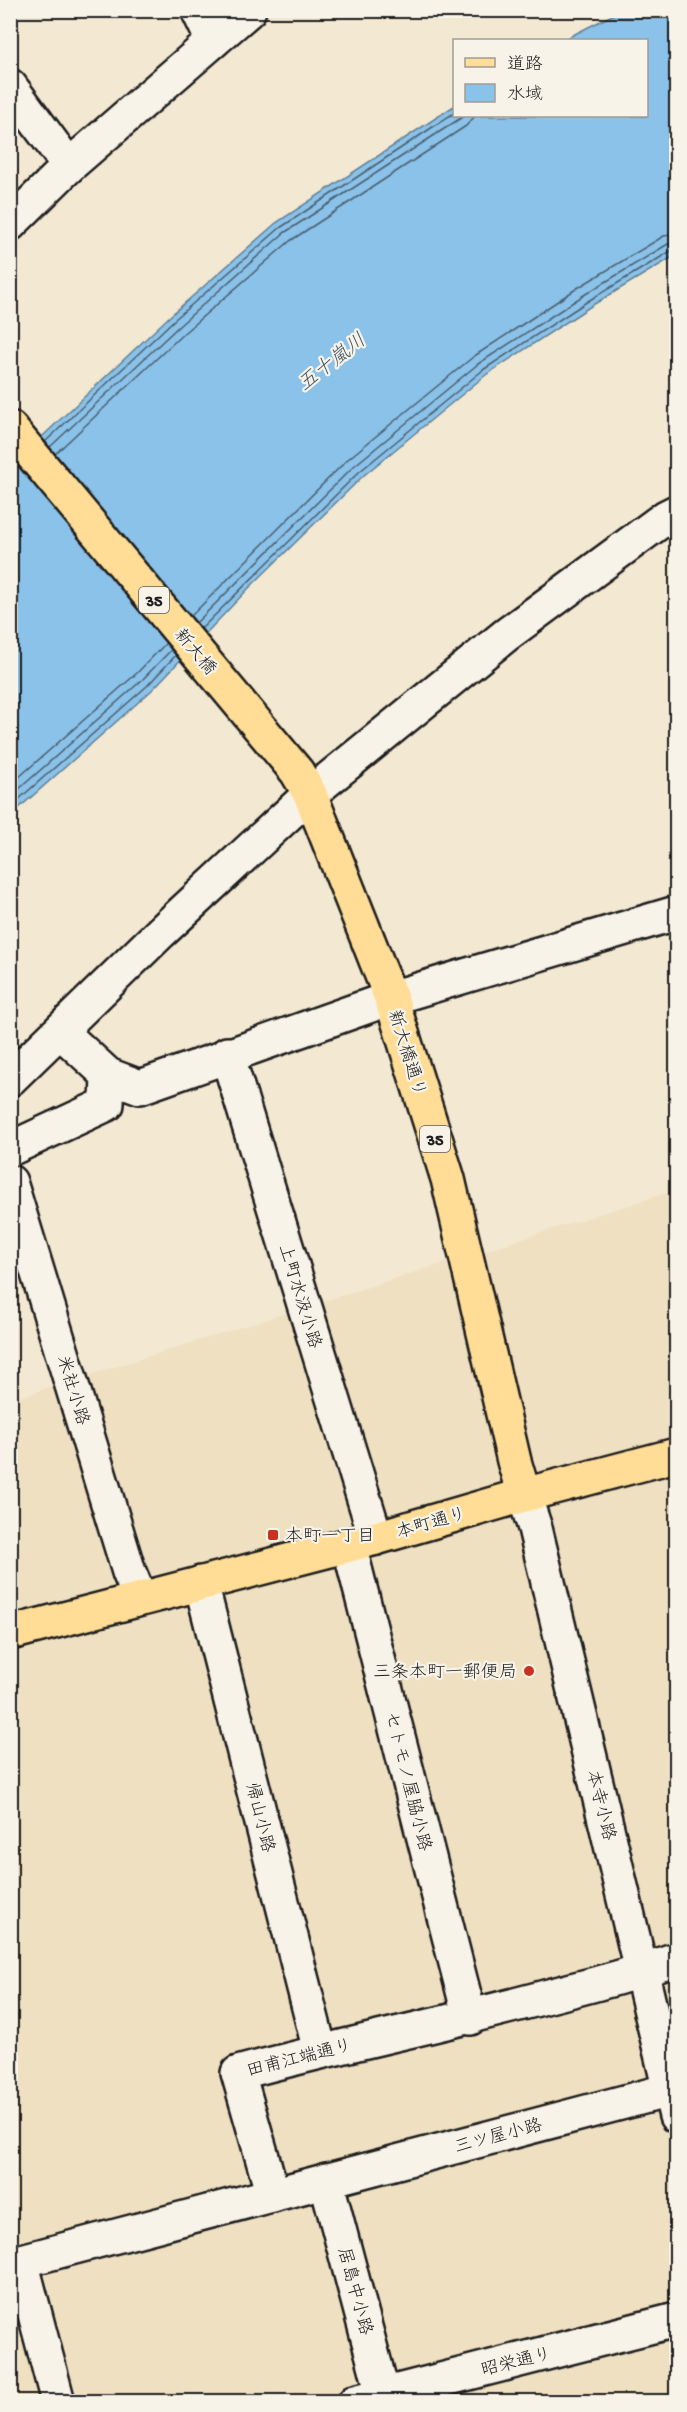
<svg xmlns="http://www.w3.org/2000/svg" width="687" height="2412" viewBox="0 0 687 2412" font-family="'Gochi Hand','Klee One',sans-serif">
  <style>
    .built { fill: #f0e0c2 }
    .water { fill: #8bc2e9; stroke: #5f8097; stroke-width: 1.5 }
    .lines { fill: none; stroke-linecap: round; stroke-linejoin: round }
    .shore { stroke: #485e6e; stroke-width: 1.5 }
    .minor-casing { stroke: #1c1c1c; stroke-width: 38 }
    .major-casing { stroke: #1c1c1c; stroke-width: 38 }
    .minor { stroke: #f7f3e8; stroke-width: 33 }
    .major { stroke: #ffdd96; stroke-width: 33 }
    .poi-dot { fill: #c8321e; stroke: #f7f3e8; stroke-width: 2 }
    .labels { text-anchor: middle; stroke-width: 4.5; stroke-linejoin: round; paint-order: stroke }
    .shield { fill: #f7f3e8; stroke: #5e5c59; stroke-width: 1.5 }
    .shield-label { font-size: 16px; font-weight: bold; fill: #1c1c1c }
    .street-label { font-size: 18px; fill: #1c1c1c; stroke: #f7f3e8 }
    .poi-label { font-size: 18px; fill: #1c1c1c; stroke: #f7f3e8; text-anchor: start }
    .water-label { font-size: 20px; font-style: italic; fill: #435664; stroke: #f7f3e8 }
  </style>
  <rect width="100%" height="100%" fill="#f3e8d2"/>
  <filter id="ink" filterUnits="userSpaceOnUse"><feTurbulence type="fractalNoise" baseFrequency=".0167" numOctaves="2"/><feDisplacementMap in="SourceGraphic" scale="12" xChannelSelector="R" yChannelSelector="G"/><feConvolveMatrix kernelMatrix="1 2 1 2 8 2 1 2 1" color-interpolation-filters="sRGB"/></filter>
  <g filter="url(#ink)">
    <polygon class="built" points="676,1190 676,2401 11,2401 10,1400"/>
    <polygon class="water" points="620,11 676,11 676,255 591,306 487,374 363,476 248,589 152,690 11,815 11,466 170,316 276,223 454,106 454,116 646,116 646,40 563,40"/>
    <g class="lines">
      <g class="shore">
        <polyline points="45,442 174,320 280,228 454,113"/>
        <polyline points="50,447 179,326 284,233 464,116"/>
        <polyline points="55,454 185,332 290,241 466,126 475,116"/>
        <polyline points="191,616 348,459 473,357 579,287 664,236 676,234"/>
        <polyline points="196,623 354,466 478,364 584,295 668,244 676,243"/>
        <polyline points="201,629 359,472 483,370 588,301 671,251 676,250"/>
        <polyline points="10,785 136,674 166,643"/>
        <polyline points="10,797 142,680 171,650"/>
        <polyline points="10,807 147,686 176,655"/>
      </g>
      <g class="minor-casing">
        <g id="minor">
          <polyline points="198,10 213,41"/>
          <polyline points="10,86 69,166"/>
          <polyline points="10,224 69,166 249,10"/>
          <polyline points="60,1031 108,1075 140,1087 391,998 676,913"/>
          <polyline points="227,1054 376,1538"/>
          <polyline points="10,1079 160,933 310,794 506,635 666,517 676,512"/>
          <polyline points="10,1149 107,1104 108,1075"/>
          <polyline points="10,1182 129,1572 140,1598"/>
          <polyline points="524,1495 535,1528 676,2116"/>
          <polyline points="349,1545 470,2018"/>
          <polyline points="201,1583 320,2051"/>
          <polyline points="326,2180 385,2402"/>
          <path d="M 273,2195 L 238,2073 C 341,2045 446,2024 549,1996 C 592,1985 635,1974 676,1959"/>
          <polyline points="21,2261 58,2402"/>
          <polyline points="10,2264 670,2090"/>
          <polyline points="355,2402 676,2320"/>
        </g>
      </g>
      <g class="major-casing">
        <g id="major">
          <polyline points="10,428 297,772 310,794 391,998 448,1179 514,1461 524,1495"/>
          <polyline points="10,1633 376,1538 524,1495 676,1455"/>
        </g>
      </g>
      <use href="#minor" class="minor"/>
      <use href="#major" class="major"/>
    </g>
  </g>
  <g class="poi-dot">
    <rect x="267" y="1529" width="12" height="12" rx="3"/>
    <circle cx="529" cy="1671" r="6"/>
  </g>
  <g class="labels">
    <g class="shield">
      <rect x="139" y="587" width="30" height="26" rx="4.5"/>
      <rect x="420" y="1126" width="30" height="26" rx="4.5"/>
    </g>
    <g class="shield-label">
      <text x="154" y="606">35</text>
      <text x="435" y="1145">35</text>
    </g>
    <g class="street-label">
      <text transform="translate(196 651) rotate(50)" y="6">新大橋</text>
      <text transform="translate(408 1053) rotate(73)" y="6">新大橋通り</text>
      <text transform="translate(301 1296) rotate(73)" y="6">上町水汲小路</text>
      <text transform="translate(74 1390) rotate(73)" y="6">米社小路</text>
      <text transform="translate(431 1522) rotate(-16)" y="6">本町通り</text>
      <text transform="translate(409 1781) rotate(76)" y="6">セトモノ屋脇小路</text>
      <text transform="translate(602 1805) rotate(76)" y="6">本寺小路</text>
      <text transform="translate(261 1817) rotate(76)" y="6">帰山小路</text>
      <text transform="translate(299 2057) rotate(-14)" y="6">田甫江端通り</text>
      <text transform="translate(498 2135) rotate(-15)" y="6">三ツ屋小路</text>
      <text transform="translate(356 2291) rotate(75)" y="6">居島中小路</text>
      <text transform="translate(516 2361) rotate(-14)" y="6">昭栄通り</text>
    </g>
    <g class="poi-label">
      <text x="285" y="1541">本町一丁目</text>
      <text x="517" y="1677" text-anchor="end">三条本町一郵便局</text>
    </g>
    <g class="water-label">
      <text transform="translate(331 361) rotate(-38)" y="7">五十嵐川</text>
    </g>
  </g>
  <rect width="687" height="2412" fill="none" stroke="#f7f3e8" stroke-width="36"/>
  <rect x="18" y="18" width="651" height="2376" fill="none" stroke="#1c1c1c" stroke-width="2" filter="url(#ink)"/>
  <rect x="453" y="39" width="195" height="78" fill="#f7f3e8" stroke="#9f9d96" stroke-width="1.5"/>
  <rect x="465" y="58" width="30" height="9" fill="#ffdd96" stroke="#9f9d96" stroke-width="1.5"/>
  <text x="507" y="69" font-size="18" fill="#1c1c1c">道路</text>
  <rect x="465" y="84" width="30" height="18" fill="#8bc2e9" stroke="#9f9d96" stroke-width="1.5"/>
  <text x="507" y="99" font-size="18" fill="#1c1c1c">水域</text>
</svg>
